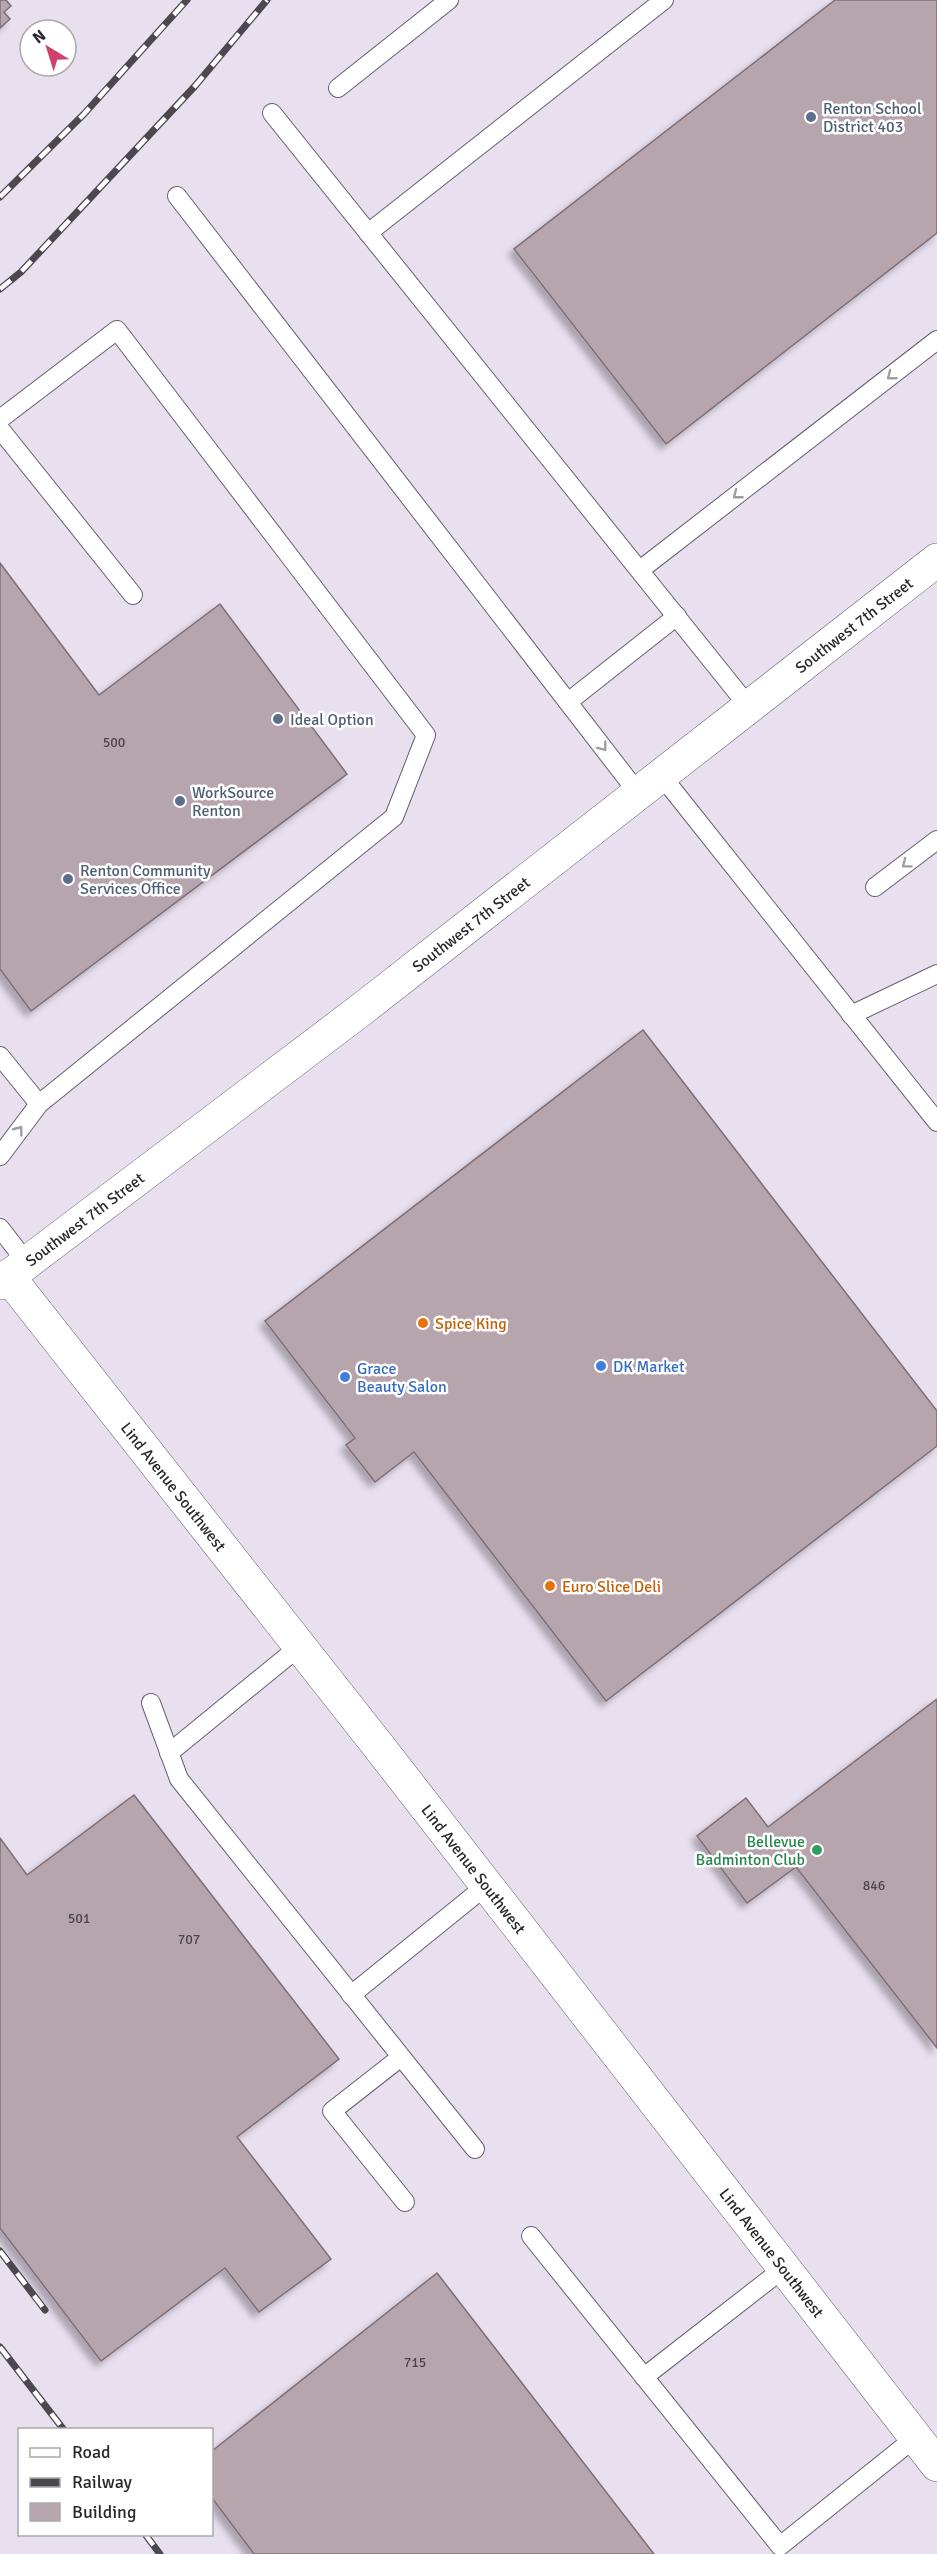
<svg xmlns="http://www.w3.org/2000/svg" width="937" height="2554" viewBox="0 0 937 2554" font-family="Signika,sans-serif">
  <style>
    .building { fill: #b7a5ae; stroke: #7f6e76; stroke-width: 1.5; filter: url(#shadow) }
    .lines { fill: none; stroke-linecap: round; stroke-linejoin: round }
    .lane-casing { stroke: #685f6e; stroke-width: 20 }
    .secondary-casing { stroke: #685f6e; stroke-width: 34 }
    .lane { stroke: #fff; stroke-width: 18 }
    .secondary { stroke: #fff; stroke-width: 33 }
    .rail-casing { stroke: #4c4850; stroke-width: 7 }
    .rail { stroke: #fff; stroke-width: 4.5; stroke-dasharray: 14; stroke-linecap: butt }
    .oneway { stroke: #9f9ea0 }
    .service-dot { fill: #5c6f8a; stroke: #fff; stroke-width: 2 }
    .food-dot { fill: #e8710a; stroke: #fff; stroke-width: 2 }
    .shop-dot { fill: #3f7fe0; stroke: #fff; stroke-width: 2 }
    .leisure-dot { fill: #2e9e5b; stroke: #fff; stroke-width: 2 }
    .labels { text-anchor: middle; stroke-width: 5; stroke-linejoin: round; paint-order: stroke }
    .number-label { font-size: 14px; fill: #4d464d }
    .service-label { font-size: 16px; fill: #4e5e75; stroke: #fff; text-anchor: start }
    .street-label { font-size: 16px; fill: #2a272d; stroke: #fff }
    .food-label { font-size: 16px; fill: #c56008; stroke: #fff; text-anchor: start }
    .shop-label { font-size: 16px; fill: #366cbe; stroke: #fff; text-anchor: start }
    .leisure-label { font-size: 16px; fill: #27864d; stroke: #fff; text-anchor: end }
  </style>
  <defs>
    <filter id="shadow"><feDropShadow dx="-5.5" dy="5.5" stdDeviation="3" flood-color="#0004"/></filter>
  </defs>
  <rect width="100%" height="100%" fill="#e8dfef"/>
  <g class="building">
    <polygon points="0,0 6,0 11,6 4,12 10,19 0,28"/>
    <polygon points="835,0 937,0 937,233 666,444 514,249"/>
    <polygon points="0,563 99,695 220,604 347,774 31,1011 0,969"/>
    <polygon points="643,1030 937,1411 937,1446 606,1701 414,1452 375,1482 346,1445 355,1438 265,1321"/>
    <polygon points="937,1699 937,2048 796,1867 747,1903 697,1836 746,1798 768,1827"/>
    <polygon points="134,1795 339,2059 237,2137 331,2259 259,2312 225,2268 101,2361 0,2228 0,1838 27,1875"/>
    <polygon points="437,2273 654,2554 254,2554 212,2498 212,2451"/>
  </g>
  <g class="lines">
    <g class="lane-casing">
      <g id="lane">
        <polyline points="338,88 449,0"/>
        <polyline points="272,113 749,707"/>
        <polyline points="177,196 638,793"/>
        <polyline points="368,233 664,0"/>
        <polyline points="0,419 117,330 426,735 394,817 39,1104 0,1156"/>
        <polyline points="0,429 133,595"/>
        <polyline points="640,570 937,340"/>
        <polyline points="568,702 677,616"/>
        <polyline points="661,775 937,1122"/>
        <polyline points="875,887 937,840"/>
        <polyline points="851,1015 937,974"/>
        <polyline points="0,1056 39,1104"/>
        <polyline points="0,1228 27,1263"/>
        <polyline points="151,1703 179,1779 475,2149"/>
        <polyline points="169,1753 300,1646"/>
        <polyline points="351,1995 487,1885"/>
        <polyline points="401,2057 332,2111 405,2202"/>
        <polyline points="531,2236 780,2546 916,2437"/>
        <polyline points="644,2377 784,2268"/>
      </g>
    </g>
    <g class="secondary-casing">
      <g id="secondary">
        <path id="s1" d="M 8,1276 L 380,1748 L 937,2465"/>
        <path id="s2" d="M 0,1283 L 362,1009 L 937,560"/>
      </g>
    </g>
    <use href="#lane" class="lane"/>
    <use href="#secondary" class="secondary"/>
    <g class="rail-casing">
      <g id="rail">
        <polyline points="0,197 84,114 187,0"/>
        <polyline points="0,289 21,272 195,86 267,0"/>
        <polyline points="0,2251 45,2310"/>
        <polyline points="0,2347 64,2430"/>
        <polyline points="145,2534 160,2554"/>
      </g>
    </g>
    <use href="#rail" class="rail"/>
  </g>
  <defs><path id="oneway-chevron" d="M-2-3.5L2.5 0L-2 3.5" fill="none" stroke-width="1.6" stroke-linecap="round" stroke-linejoin="round" transform="scale(1.5)"/></defs>
  <g class="oneway">
    <use href="#oneway-chevron" transform="translate(891 376) rotate(142)"/>
    <use href="#oneway-chevron" transform="translate(737 495) rotate(142)"/>
    <use href="#oneway-chevron" transform="translate(603 747) rotate(52)"/>
    <use href="#oneway-chevron" transform="translate(906 864) rotate(143)"/>
    <use href="#oneway-chevron" transform="translate(19 1130) rotate(-53)"/>
  </g>
  <g class="service-dot">
    <circle cx="811" cy="117" r="6"/>
    <circle cx="278" cy="719" r="6"/>
    <circle cx="180" cy="801" r="6"/>
    <circle cx="68" cy="879" r="6"/>
  </g>
  <g class="food-dot">
    <circle cx="423" cy="1323" r="6"/>
    <circle cx="550" cy="1586" r="6"/>
  </g>
  <g class="shop-dot">
    <circle cx="601" cy="1366" r="6"/>
    <circle cx="345" cy="1377" r="6"/>
  </g>
  <circle class="leisure-dot" cx="817" cy="1850" r="6"/>
  <g class="labels">
    <g class="number-label">
      <text x="114" y="747">500</text>
      <text x="874" y="1890">846</text>
      <text x="79" y="1923">501</text>
      <text x="189" y="1944">707</text>
      <text x="415" y="2367">715</text>
    </g>
    <g class="service-label">
      <text x="823" y="114">Renton School<tspan x="823" dy="18">District 403</tspan></text>
      <text x="290" y="725">Ideal Option</text>
      <text x="192" y="798">WorkSource<tspan x="192" dy="18">Renton</tspan></text>
      <text x="80" y="876">Renton Community<tspan x="80" dy="18">Services Office</tspan></text>
    </g>
    <g class="street-label">
      <text dy="6" stroke="none"><textPath href="#s2" startOffset="1078">Southwest 7th Street</textPath></text>
      <text dy="6" stroke="none"><textPath href="#s2" startOffset="592">Southwest 7th Street</textPath></text>
      <text dy="6" stroke="none"><textPath href="#s2" startOffset="106">Southwest 7th Street</textPath></text>
      <text dy="6" stroke="none"><textPath href="#s1" startOffset="268">Lind Avenue Southwest</textPath></text>
      <text dy="6" stroke="none"><textPath href="#s1" startOffset="754">Lind Avenue Southwest</textPath></text>
      <text dy="6" stroke="none"><textPath href="#s1" startOffset="1240">Lind Avenue Southwest</textPath></text>
    </g>
    <g class="food-label">
      <text x="435" y="1329">Spice King</text>
      <text x="562" y="1592">Euro Slice Deli</text>
    </g>
    <g class="shop-label">
      <text x="613" y="1372">DK Market</text>
      <text x="357" y="1374">Grace<tspan x="357" dy="18">Beauty Salon</tspan></text>
    </g>
    <g class="leisure-label">
      <text x="805" y="1847">Bellevue<tspan x="805" dy="18">Badminton Club</tspan></text>
    </g>
  </g>
  <rect x="18" y="2428" width="195" height="108" fill="#ffffff" stroke="#aaa9ab" stroke-width="1.5"/>
  <rect x="30" y="2448" width="30" height="9" fill="#ffffff" stroke="#aaa9ab" stroke-width="1.5"/>
  <text x="72" y="2458" font-size="18" fill="#2a272d">Road</text>
  <rect x="30" y="2478" width="30" height="9" fill="#4c4850" stroke="#aaa9ab" stroke-width="1.5"/>
  <text x="72" y="2488" font-size="18" fill="#2a272d">Railway</text>
  <rect x="30" y="2503" width="30" height="18" fill="#b7a5ae" stroke="#aaa9ab" stroke-width="1.5"/>
  <text x="72" y="2518" font-size="18" fill="#2a272d">Building</text>
  <g transform="translate(48 48) rotate(322)"><circle r="28" fill="#ffffff" stroke="#aaa9ab" stroke-width="1.5"/>
  <path d="M0-4.5L10 22L0 15L-10 22Z" fill="#cf416a"/>
  <text y="-9" font-size="16" font-weight="bold" text-anchor="middle" fill="#2a272d">N</text>
  </g>
</svg>
